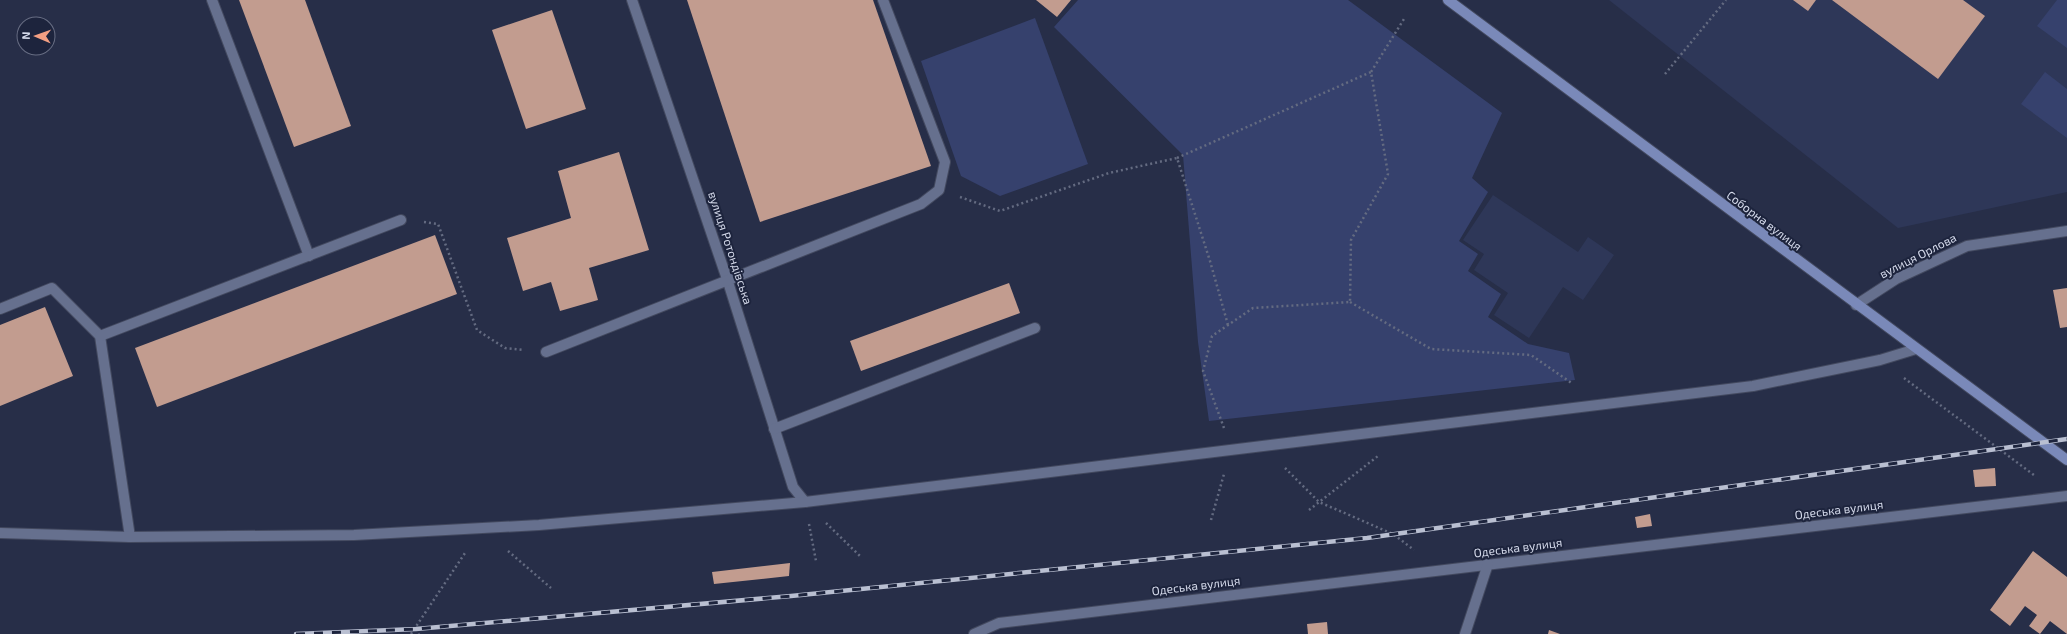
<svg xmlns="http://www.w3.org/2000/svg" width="2067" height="634" viewBox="0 0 2067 634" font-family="'Exo 2',sans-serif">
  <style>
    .built { fill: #2e3758 }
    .green { fill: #36416d }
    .building { fill: #c29c8f }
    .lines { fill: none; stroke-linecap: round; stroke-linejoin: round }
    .minor-casing { stroke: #43495f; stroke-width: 12 }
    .major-casing { stroke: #43495f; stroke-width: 12 }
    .path { stroke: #646b81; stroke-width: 2.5; stroke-dasharray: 2 3; stroke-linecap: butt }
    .minor { stroke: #66708e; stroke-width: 10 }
    .major { stroke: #7a89b9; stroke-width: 10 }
    .rail-casing { stroke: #b9bfd1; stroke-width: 4.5 }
    .rail { stroke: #1d243d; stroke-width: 3; stroke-dasharray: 9; stroke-linecap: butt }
    .labels { text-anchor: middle; stroke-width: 4; stroke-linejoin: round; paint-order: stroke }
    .street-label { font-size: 12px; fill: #d5daeb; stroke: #1d243d }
  </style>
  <rect width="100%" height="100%" fill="#272e48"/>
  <g class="built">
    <polygon points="1609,0 2067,0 2067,192 1898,228"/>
    <polygon points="1493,195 1578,252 1588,237 1614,255 1583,300 1563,287 1529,338 1494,315 1508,293 1474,270 1484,254 1463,240"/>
  </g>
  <g class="green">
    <polygon points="1078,0 1348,0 1502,113 1472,178 1488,192 1459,241 1478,254 1468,271 1501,294 1488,317 1528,344 1569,353 1575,380 1209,421 1198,342 1183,155 1054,27"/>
    <polygon points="2057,0 2067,0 2067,48 2037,26"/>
    <polygon points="1035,18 1088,164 1000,196 961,176 921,61"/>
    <polygon points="2045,72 2067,89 2067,138 2021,104"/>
  </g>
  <g class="building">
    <polygon points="239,0 305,0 351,126 294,147"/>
    <polygon points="687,0 873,0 931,166 760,222"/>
    <polygon points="1036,0 1071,0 1057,17"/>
    <polygon points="1793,0 1816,0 1808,11"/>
    <polygon points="1832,0 1963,0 1985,16 1938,79"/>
    <polygon points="552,10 586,109 526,129 492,30"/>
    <polygon points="619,152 649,250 589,268 598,300 560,311 551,282 523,291 507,238 571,218 558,171"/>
    <polygon points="435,235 457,294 157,407 135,348"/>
    <polygon points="1009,283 1020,313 861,371 850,341"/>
    <polygon points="2067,288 2067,327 2060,328 2053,290"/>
    <polygon points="45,307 73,376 0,406 0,325"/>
    <polygon points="1995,468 1996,486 1975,487 1973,470"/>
    <polygon points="1650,514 1652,526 1637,528 1635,517"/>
    <polygon points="2033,551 2067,577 2067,634 2050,621 2040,634 2029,626 2037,615 2025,606 2010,626 1990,610"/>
    <polygon points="790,563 789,576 714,584 712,572"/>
    <polygon points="1327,622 1328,634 1308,634 1307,624"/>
    <polygon points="1549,630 1560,634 1548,634"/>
  </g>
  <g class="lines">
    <g class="minor-casing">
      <g id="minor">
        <polyline points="212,0 309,256"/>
        <polyline points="632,0 728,282 793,487 805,502"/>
        <polyline points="1856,305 1896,279 1967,246 2067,231"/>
        <polyline points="0,309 52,288 100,336 130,537"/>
        <polyline points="100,336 401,220"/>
        <polyline points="546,352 921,204 939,190 945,162 883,0"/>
        <polyline points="774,429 1035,328"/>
        <polyline points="0,533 130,537 354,535 539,525 805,502 1753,386 1880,360 1916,349"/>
        <polyline points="974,634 999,623 2067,496"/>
        <polyline points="1465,634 1488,564"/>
      </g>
    </g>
    <g class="major-casing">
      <polyline id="major" points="1448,0 2067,460"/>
    </g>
    <g class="path">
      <polyline points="1665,74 1726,0"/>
      <polyline points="1177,158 1371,72"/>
      <polyline points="960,197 1000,211 1109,173 1177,158 1210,261 1228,325"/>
      <polyline points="424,222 438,224 477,330 505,348 524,350"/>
      <polyline points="1350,302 1431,349 1531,355 1573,384"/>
      <polyline points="1904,378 2034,475"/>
      <polyline points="1224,428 1203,371 1212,336 1253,308 1350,302 1351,240 1388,174 1371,72 1404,19"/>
      <polyline points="1285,468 1319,502 1393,534 1414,550"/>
      <polyline points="1309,510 1378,456"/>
      <polyline points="1211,520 1224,474"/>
      <polyline points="826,523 860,556"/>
      <polyline points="809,524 816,561"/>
      <polyline points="508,551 551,588"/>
      <polyline points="416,629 419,634"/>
      <polyline points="411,634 465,553"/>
    </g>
    <use href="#minor" class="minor"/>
    <use href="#major" class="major"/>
    <g class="rail-casing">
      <polyline id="rail" points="296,634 416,629 791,596 1367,538 2067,439"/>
    </g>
    <use href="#rail" class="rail"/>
  </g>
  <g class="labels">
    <g class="street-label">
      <text transform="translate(1764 221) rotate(37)" y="4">Соборна вулиця</text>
      <text transform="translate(730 248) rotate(72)" y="4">вулиця Ротондівська</text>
      <text transform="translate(1918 256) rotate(-27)" y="4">вулиця Орлова</text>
      <text transform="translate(1839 510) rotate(-7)" y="4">Одеська вулиця</text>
      <text transform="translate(1518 548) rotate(-7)" y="4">Одеська вулиця</text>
      <text transform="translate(1196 586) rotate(-7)" y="4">Одеська вулиця</text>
    </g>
  </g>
  <g transform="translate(36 36) rotate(272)"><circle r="19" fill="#1d243d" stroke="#676d83"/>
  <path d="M0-3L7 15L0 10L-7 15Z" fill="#f39f83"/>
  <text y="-6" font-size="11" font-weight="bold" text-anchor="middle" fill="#d5daeb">N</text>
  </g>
</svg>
